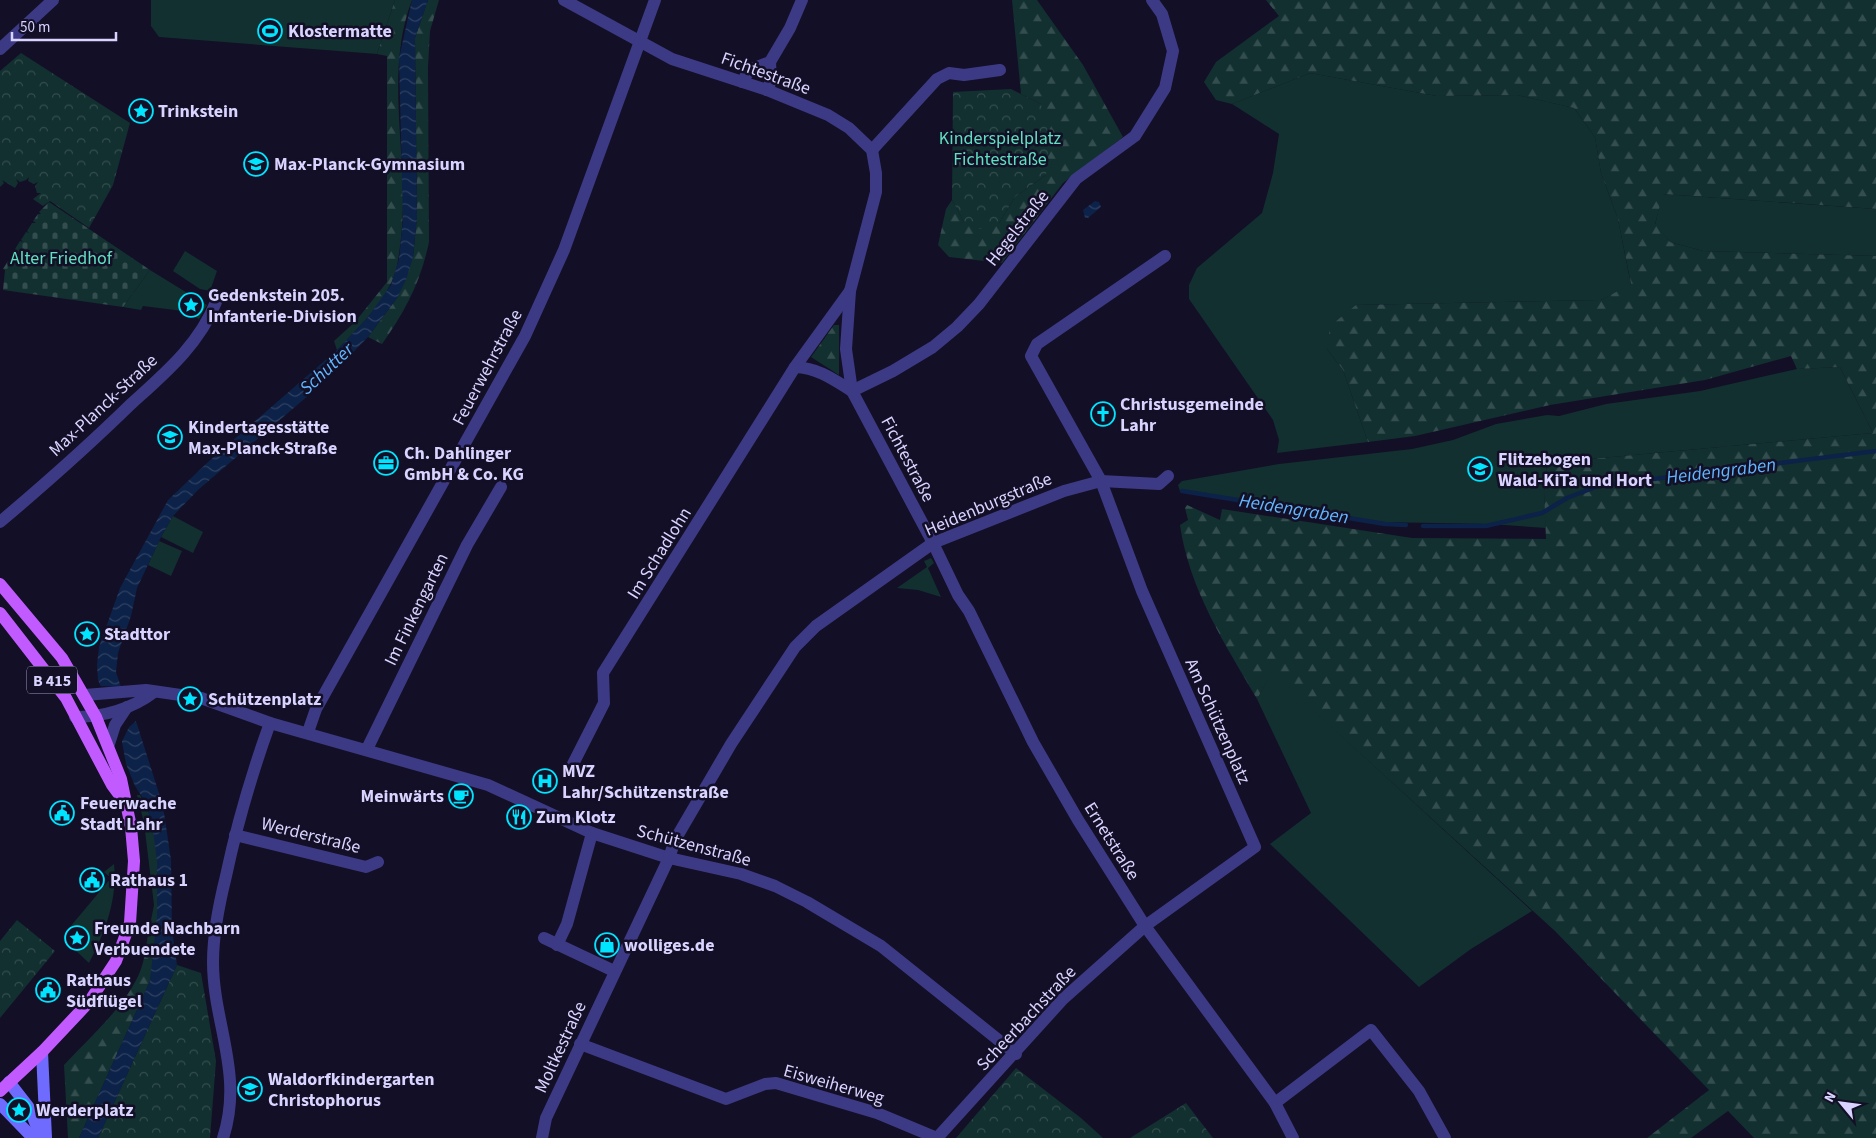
<svg xmlns="http://www.w3.org/2000/svg" width="1876" height="1138" viewBox="0 0 1876 1138" font-family="'Source Sans 3',sans-serif">
  <style>
    .green { fill: #12302f }
    .forest { fill: url(#forest-firs) }
    .cemetery { fill: url(#cemetery-stones) }
    .park { fill: url(#park-crowns) }
    .water { fill: url(#water-waves) }
    .pier { fill: #130f26 }
    .lines { fill: none; stroke-linecap: round; stroke-linejoin: round }
    .stream { stroke: #0c2248; stroke-width: 4.5 }
    .street { stroke: #3d3a85; stroke-width: 12 }
    .secondary { stroke: #6f6bff; stroke-width: 12 }
    .primary { stroke: #c25bff; stroke-width: 12 }
    .labels { text-anchor: middle; stroke-width: 5; stroke-linejoin: round; paint-order: stroke }
    .shield { fill: #130f26; stroke: #9e99be; stroke-width: 1 }
    .shield-label { font-size: 16px; font-weight: bold; fill: #d9d4ff }
    .poi-label { font-size: 18px; font-weight: bold; fill: #d9d4ff; stroke: #130f26; text-anchor: start }
    .street-label { font-size: 18px; fill: #d9d4ff; stroke: #130f26 }
    .park-label { font-size: 18px; fill: #5fe0c0; stroke: #130f26 }
    .water-label { font-size: 19px; font-style: italic; fill: #62b6ff; stroke: #130f26 }
  </style>
  <defs>
    <pattern id="forest-firs" width="22" height="20" patternUnits="userSpaceOnUse" patternTransform="scale(1.25)"><rect width="22" height="20" fill="#12302f"/><path d="M5 1l3.5 6h-7zM16 11l3.5 6h-7z" fill="#344d4e"/></pattern>
    <pattern id="cemetery-stones" width="16" height="16" patternUnits="userSpaceOnUse" patternTransform="scale(1.25)"><rect width="16" height="16" fill="#12302f"/><path d="M2 7V4a2 2 0 0 1 4 0v3zM10 15v-3a2 2 0 0 1 4 0v3z" fill="#344d4e"/></pattern>
    <pattern id="park-crowns" width="20" height="18" patternUnits="userSpaceOnUse" patternTransform="scale(1.25)"><rect width="20" height="18" fill="#12302f"/><path d="M2 6a3 3 0 1 1 6 0M12 15a3 3 0 1 1 6 0" fill="none" stroke="#344d4e"/></pattern>
    <pattern id="water-waves" width="16" height="10" patternUnits="userSpaceOnUse" patternTransform="scale(1.25)"><rect width="16" height="10" fill="#0c2248"/><path d="M0 5q4-4 8 0t8 0" fill="none" stroke="#2f4163"/></pattern>
  </defs>
  <rect width="100%" height="100%" fill="#130f26"/>
  <g class="green">
    <polygon points="151,0 395,0 377,54 159,37 151,26"/>
    <polygon points="1310,73 1437,96 1517,95 1574,108 1595,137 1601,173 1618,219 1631,285 1601,300 1356,305 1327,349 1343,370 1368,442 1277,453 1279,440 1273,420 1189,299 1189,285 1197,268 1262,213 1273,173 1279,134 1232,104"/>
    <polygon points="1662,194 1876,209 1876,256 1703,251 1670,242 1655,225"/>
    <polygon points="185,251 217,271 210,291 200,289 173,271"/>
    <polygon points="150,270 207,305 199,319 183,311 143,306 141,310 123,307"/>
    <polygon points="1840,367 1873,433 1547,463 1544,492 1546,528 1490,524 1378,522 1306,508 1180,491 1178,485 1182,481 1279,464 1412,449 1453,440 1496,424 1547,415 1559,416 1606,404 1700,391 1797,369"/>
    <polygon points="173,516 203,532 193,553 161,537"/>
    <polygon points="159,541 182,551 171,576 148,565"/>
    <polygon points="931,558 934,563 928,568 941,597 918,590 897,588 927,567 924,561"/>
    <polygon points="1272,672 1532,911 1471,949 1419,987 1270,844 1311,813 1257,699"/>
    <path d="M 137,795 L 140,795 C 164,832 158,888 157,931 L 148,935 L 154,905 L 144,823 Z"/>
    <path d="M 114,864 C 118,898 105,933 89,963 L 74,949 L 83,938 L 70,927 L 111,878 L 104,872 Z"/>
  </g>
  <g class="forest">
    <path d="M 395,0 L 412,0 C 383,75 410,160 401,238 C 399,253 398,271 390,285 C 377,310 356,330 337,350 L 334,341 L 355,322 L 387,282 L 387,56 L 377,54 Z"/>
    <path d="M 428,0 L 439,0 L 430,31 L 428,67 L 429,242 C 421,281 405,312 382,344 L 368,337 L 397,298 L 413,257 L 417,217 L 415,38 Z"/>
    <polygon points="1012,0 1037,0 1083,65 1123,137 1063,183 1002,263 949,257 938,245 946,209 952,200 964,222 999,223 1015,197 1046,175 1041,104 1021,94"/>
    <path d="M 1266,0 L 1876,0 L 1876,209 L 1663,194 L 1655,224 L 1670,242 L 1703,251 L 1876,256 L 1876,1138 L 1754,1138 L 1728,1111 L 1691,1138 L 1647,1138 L 1709,1090 L 1555,931 L 1272,673 L 1257,699 C 1225,644 1189,589 1180,525 L 1188,520 L 1185,508 L 1187,505 L 1220,520 L 1222,509 L 1412,538 L 1546,539 L 1544,492 L 1547,463 L 1873,433 L 1840,367 L 1797,369 L 1791,356 L 1705,380 L 1550,405 L 1415,436 L 1368,442 L 1343,370 L 1327,349 L 1330,326 L 1356,305 L 1601,300 L 1631,284 L 1618,219 L 1601,173 L 1595,137 L 1574,108 L 1517,95 L 1437,96 L 1310,73 L 1232,104 L 1216,100 L 1204,82 L 1216,62 L 1279,16 Z"/>
    <polygon points="834,325 839,325 839,375 811,357"/>
    <path d="M 157,931 L 150,981 L 79,1138 L 68,1138 L 64,1065 C 89,1038 129,1003 141,969 C 145,958 146,946 148,935 Z"/>
  </g>
  <polygon class="cemetery" points="49,202 150,270 123,307 3,290 5,270 3,269 8,261 11,261 9,259 14,251 17,252 15,249 20,241 23,242 21,240 26,232 29,233 27,231 32,223 36,223 33,221 38,214 41,214 39,212"/>
  <g class="park">
    <polygon points="21,53 130,123 113,185 89,228 50,201 43,206 33,199 41,193 37,193 35,186 38,182 34,184 28,181 29,177 26,180 20,182 16,179 18,183 15,188 2,180 4,183 0,187 0,71"/>
    <polygon points="1011,89 1041,104 1049,137 1046,175 1015,197 999,223 979,229 964,222 952,200 953,92"/>
    <polygon points="17,920 55,951 0,1018 0,941"/>
    <polygon points="177,965 201,973 216,1061 210,1138 98,1138"/>
    <polygon points="1016,1068 1081,1118 1103,1138 956,1138"/>
    <polygon points="1186,1103 1213,1138 1130,1138"/>
  </g>
  <g class="water">
    <polygon points="412,0 428,0 415,38 417,217 413,257 406,280 397,298 368,337 323,383 198,490 173,516 161,537 137,588 131,616 118,653 116,672 120,684 137,724 163,806 171,860 172,930 177,965 98,1138 79,1138 150,981 157,916 157,862 153,830 146,803 135,786 126,764 121,736 98,680 97,665 99,647 120,588 168,500 208,462 337,350 368,317 391,285 399,259 403,219 399,58"/>
    <polygon points="1095,201 1099,202 1101,207 1088,218 1085,218 1083,210"/>
  </g>
  <polygon class="pier" points="97,686 122,687 137,720 129,727 120,745"/>
  <g class="lines">
    <g class="stream">
      <polyline points="1182,491 1385,524 1406,525"/>
      <polyline points="1423,526 1486,526 1542,513 1567,498 1598,486 1876,451"/>
    </g>
    <g class="street">
      <polyline points="564,0 672,59 767,90 828,115 849,128 872,150 876,173 876,192 850,291 846,349 852,391 933,543 958,595 969,611 1033,742 1078,820 1145,926 1275,1103 1293,1138"/>
      <polyline points="0,49 53,0"/>
      <polyline points="742,82 747,74 754,68 770,62 790,28 802,0"/>
      <polyline points="767,90 771,81 770,62"/>
      <polyline points="872,150 937,79 949,73 964,75 1000,70"/>
      <path d="M 850,291 L 795,367 C 818,368 833,379 852,391 L 893,371 L 933,347 L 957,327 L 979,304 L 1076,179 L 1135,136 L 1165,88 L 1173,51 L 1162,14 L 1152,0"/>
      <path d="M 0,522 C 45,484 89,445 131,404 C 164,374 199,345 216,302"/>
      <polyline points="85,695 146,690 201,698 270,723 488,785 592,833 669,858 741,874 775,886 807,902 881,946 1016,1054"/>
      <path d="M 75,717 C 103,717 132,709 154,692"/>
      <polyline points="308,732 316,709 525,336 564,250 655,0"/>
      <polyline points="109,744 115,725 127,707"/>
      <polyline points="367,749 467,545 501,487"/>
      <polyline points="573,764 604,703 603,673 795,367"/>
      <polyline points="235,835 366,867 378,862"/>
      <polyline points="544,938 614,971"/>
      <polyline points="557,945 567,924 592,833"/>
      <polyline points="580,1044 726,1099 765,1084 776,1083 877,1113 937,1138"/>
      <polyline points="1275,1103 1371,1030 1419,1091 1445,1138"/>
      <path d="M 223,1138 C 244,1074 213,1023 213,962 C 213,932 219,904 226,876 C 237,824 252,773 270,723"/>
      <polyline points="542,1138 546,1118 669,858 675,840 731,744 795,647 816,626 933,543 1064,491 1101,481 1159,484 1168,476"/>
      <polyline points="937,1138 1063,999 1145,926 1255,847 1142,591 1101,481 1031,356 1037,344 1165,256"/>
    </g>
    <g class="secondary">
      <polyline points="42,1052 46,1138"/>
      <polyline points="9,1082 30,1109 41,1138"/>
      <polyline points="0,1104 33,1138"/>
    </g>
    <g class="primary">
      <polyline points="0,584 62,658 96,717 121,779 131,827 134,861 130,923 116,961 89,1002 42,1052 0,1091"/>
      <polyline points="0,613 66,698 112,785 123,800"/>
    </g>
  </g>
  <defs>
    <g id="stadium-ring" transform="scale(1.25)"><circle r="9.5" fill="#130f26" stroke="#00e5ff" stroke-width="1.5"/><path d="M0-5a6.5 5 0 1 0 0 10a6.5 5 0 1 0 0-10ZM-3.5-1.8h7v3.6h-7Z" fill="#00e5ff"/></g>
    <g id="sight-ring" transform="scale(1.25)"><circle r="9.5" fill="#130f26" stroke="#00e5ff" stroke-width="1.5"/><path d="M0-6L1.8-2.2L6-1.7L2.9 1.2L3.7 5.4L0 3.3L-3.7 5.4L-2.9 1.2L-6-1.7L-1.8-2.2Z" fill="#00e5ff"/></g>
    <g id="school-ring" transform="scale(1.25)"><circle r="9.5" fill="#130f26" stroke="#00e5ff" stroke-width="1.5"/><path d="M0-5L7-2L0 1L-7-2ZM-4 1L0 2.5L4 1V4Q0 6-4 4Z" fill="#00e5ff"/></g>
    <g id="church-ring" transform="scale(1.25)"><circle r="9.5" fill="#130f26" stroke="#00e5ff" stroke-width="1.5"/><path d="M-1.2-6h2.4v3.5h3.3v2.4h-3.3V6h-2.4V-.1h-3.3v-2.4h3.3Z" fill="#00e5ff"/></g>
    <g id="office-ring" transform="scale(1.25)"><circle r="9.5" fill="#130f26" stroke="#00e5ff" stroke-width="1.5"/><path d="M-6-3h4V-5.5h4V-3h4V5H-6ZM-1-4.5V-3h2v-1.5ZM-6 0V1H6V0Z" fill="#00e5ff"/></g>
    <g id="hospital-ring" transform="scale(1.25)"><circle r="9.5" fill="#130f26" stroke="#00e5ff" stroke-width="1.5"/><path d="M-5-5h3v3.5h4V-5h3V5h-3V1.5h-4V5h-3Z" fill="#00e5ff"/></g>
    <g id="cafe-ring" transform="scale(1.25)"><circle r="9.5" fill="#130f26" stroke="#00e5ff" stroke-width="1.5"/><path d="M-5.5-4.5H6V0H3Q3 3.5 0 3.5H-2.5Q-5.5 3.5-5.5 0ZM3-3.2v2h1.7v-2ZM-6 4.5H4V6H-6Z" fill="#00e5ff"/></g>
    <g id="civic-ring" transform="scale(1.25)"><circle r="9.5" fill="#130f26" stroke="#00e5ff" stroke-width="1.5"/><path d="M-.6-6.5H3V-4.5H.6V-3L4-1V1h2V6H-6V1h2V-1L-.6-3ZM-1.2 2.5V6h2.4V2.5Z" fill="#00e5ff"/></g>
    <g id="restaurant-ring" transform="scale(1.25)"><circle r="9.5" fill="#130f26" stroke="#00e5ff" stroke-width="1.5"/><path d="M-5-6h1v4h1v-4h1v4h1v-4h1v5L-1.5 .5V6h-2V.5L-5-1ZM5-6V6H3V1.5H1.5Q1.5-4 5-6Z" fill="#00e5ff"/></g>
    <g id="shop-ring" transform="scale(1.25)"><circle r="9.5" fill="#130f26" stroke="#00e5ff" stroke-width="1.5"/><path d="M-5-2.5h2.3a2.7 3.5 0 0 1 5.4 0H5L5.5 6h-11ZM-1.5-2.5h3a1.5 2.3 0 0 0-3 0Z" fill="#00e5ff"/></g>
  </defs>
  <g fill-rule="evenodd">
    <use href="#stadium-ring" x="270" y="31"/>
    <use href="#sight-ring" x="141" y="111"/>
    <use href="#school-ring" x="256" y="164"/>
    <use href="#sight-ring" x="191" y="305"/>
    <use href="#church-ring" x="1103" y="414"/>
    <use href="#school-ring" x="170" y="437"/>
    <use href="#office-ring" x="386" y="463"/>
    <use href="#school-ring" x="1480" y="469"/>
    <use href="#sight-ring" x="87" y="634"/>
    <use href="#sight-ring" x="190" y="699"/>
    <use href="#hospital-ring" x="545" y="781"/>
    <use href="#cafe-ring" x="461" y="796"/>
    <use href="#civic-ring" x="62" y="813"/>
    <use href="#restaurant-ring" x="519" y="817"/>
    <use href="#civic-ring" x="92" y="880"/>
    <use href="#sight-ring" x="77" y="938"/>
    <use href="#shop-ring" x="607" y="945"/>
    <use href="#civic-ring" x="48" y="990"/>
    <use href="#school-ring" x="250" y="1089"/>
    <use href="#sight-ring" x="19" y="1110"/>
  </g>
  <g class="labels">
    <rect class="shield" x="27" y="666.5" width="50" height="27" rx="4"/>
    <g class="shield-label">
      <text x="52" y="686">B 415</text>
    </g>
    <g class="poi-label">
      <text x="288" y="37">Klostermatte</text>
      <text x="158" y="117">Trinkstein</text>
      <text x="274" y="170">Max-Planck-Gymnasium</text>
      <text x="208" y="301">Gedenkstein 205.<tspan x="208" dy="21">Infanterie-Division</tspan></text>
      <text x="1120" y="410">Christusgemeinde<tspan x="1120" dy="21">Lahr</tspan></text>
      <text x="188" y="433">Kindertagesstätte<tspan x="188" dy="21">Max-Planck-Straße</tspan></text>
      <text x="404" y="459">Ch. Dahlinger<tspan x="404" dy="21">GmbH &amp; Co. KG</tspan></text>
      <text x="1498" y="465">Flitzebogen<tspan x="1498" dy="21">Wald-KiTa und Hort</tspan></text>
      <text x="104" y="640">Stadttor</text>
      <text x="208" y="705">Schützenplatz</text>
      <text x="562" y="777">MVZ<tspan x="562" dy="21">Lahr/Schützenstraße</tspan></text>
      <text x="444" y="802" text-anchor="end">Meinwärts</text>
      <text x="80" y="809">Feuerwache<tspan x="80" dy="21">Stadt Lahr</tspan></text>
      <text x="536" y="823">Zum Klotz</text>
      <text x="110" y="886">Rathaus 1</text>
      <text x="94" y="934">Freunde Nachbarn<tspan x="94" dy="21">Verbuendete</tspan></text>
      <text x="624" y="951">wolliges.de</text>
      <text x="66" y="986">Rathaus<tspan x="66" dy="21">Südflügel</tspan></text>
      <text x="268" y="1085">Waldorfkindergarten<tspan x="268" dy="21">Christophorus</tspan></text>
      <text x="36" y="1116">Werderplatz</text>
    </g>
    <g class="street-label">
      <text transform="translate(766 73) rotate(20)" y="6">Fichtestraße</text>
      <text transform="translate(1017 228) rotate(-52)" y="6">Hegelstraße</text>
      <text transform="translate(487 367) rotate(-62)" y="6">Feuerwehrstraße</text>
      <text transform="translate(103 405) rotate(-43)" y="6">Max-Planck-Straße</text>
      <text transform="translate(908 459) rotate(62)" y="6">Fichtestraße</text>
      <text transform="translate(988 504) rotate(-23)" y="6">Heidenburgstraße</text>
      <text transform="translate(659 553) rotate(-58)" y="6">Im Schadlohn</text>
      <text transform="translate(416 609) rotate(-64)" y="6">Im Finkengarten</text>
      <text transform="translate(1218 721) rotate(66)" y="6">Am Schützenplatz</text>
      <text transform="translate(311 835) rotate(14)" y="6">Werderstraße</text>
      <text transform="translate(1112 841) rotate(58)" y="6">Ernetstraße</text>
      <text transform="translate(694 845) rotate(15)" y="6">Schützenstraße</text>
      <text transform="translate(1026 1018) rotate(-47)" y="6">Scheerbachstraße</text>
      <text transform="translate(560 1047) rotate(-65)" y="6">Moltkestraße</text>
      <text transform="translate(834 1084) rotate(16)" y="6">Eisweiherweg</text>
    </g>
    <g class="park-label">
      <text x="1000" y="144">Kinderspielplatz<tspan x="1000" dy="21">Fichtestraße</tspan></text>
      <text x="61" y="264">Alter Friedhof</text>
    </g>
    <g class="water-label">
      <text transform="translate(326 368) rotate(-43)" y="7">Schutter</text>
      <text transform="translate(1721 470) rotate(-7)" y="7">Heidengraben</text>
      <text transform="translate(1294 508) rotate(9)" y="7">Heidengraben</text>
    </g>
  </g>
  <g transform="translate(1841 1103) rotate(299)" stroke="#130f26" stroke-width="4" paint-order="stroke">
  <path d="M0-4L9 19L0 12L-9 19Z" fill="#d9d4ff"/>
  <text y="-8" font-size="14" font-weight="bold" text-anchor="middle" fill="#d9d4ff">N</text>
  </g>
  <path d="M12 32v8h104v-8" fill="none" stroke="#d9d4ff" stroke-width="2.5"/>
  <text x="20" y="32" font-size="15" fill="#d9d4ff" stroke="#130f26" stroke-width="4" paint-order="stroke">50 m</text>
</svg>
